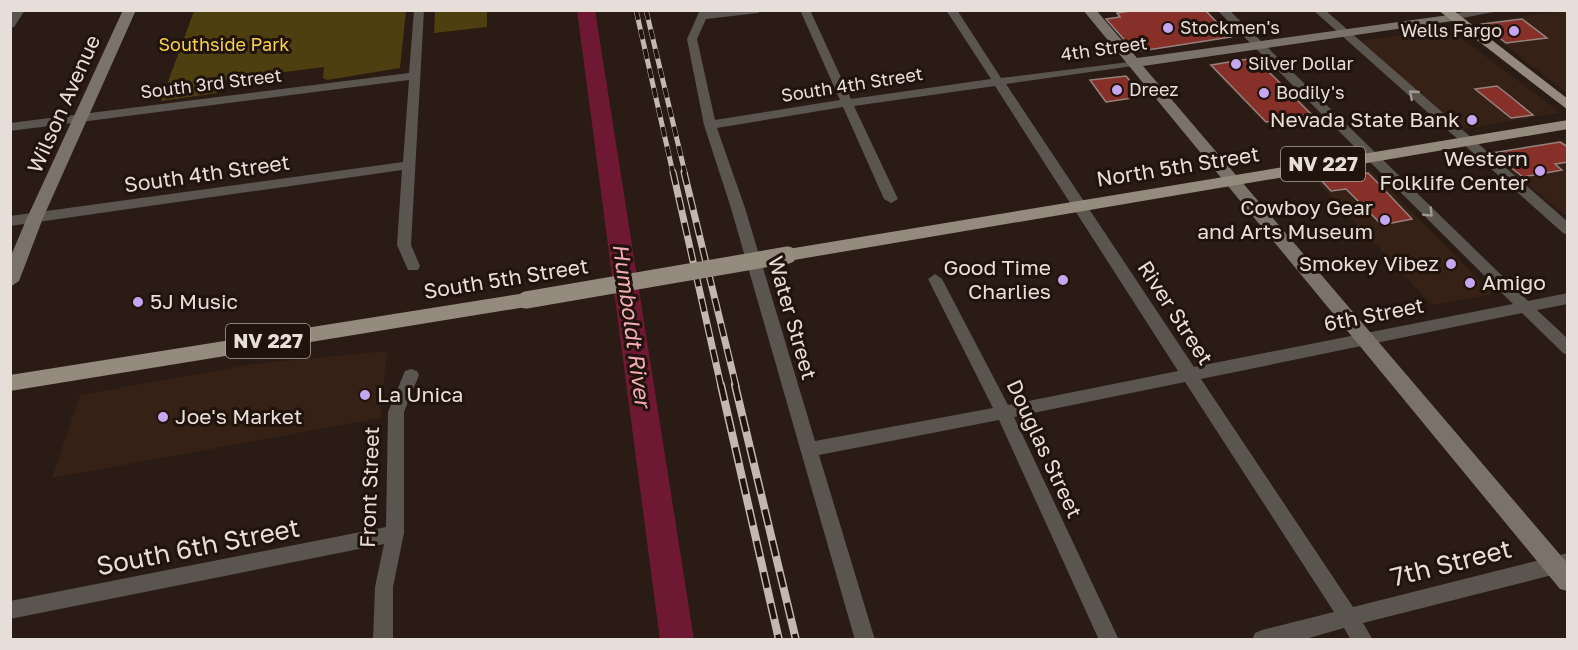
<svg xmlns="http://www.w3.org/2000/svg" width="1578" height="650" viewBox="0 0 1578 650" font-family="'Golos Text',sans-serif">
  <style>
    .built { fill: #352116 }
    .green { fill: #4d3f10 }
    .lines { fill: none; stroke-linecap: round; stroke-linejoin: round }
    .river { fill: #6e1833; fill-rule: evenodd }
    .building { fill: #873029; stroke: #96827f; stroke-width: 1.5 }
    .street { fill: #5a554f; fill-rule: evenodd }
    .secondary { fill: #7b7369; fill-rule: evenodd }
    .primary { fill: #958a7e; fill-rule: evenodd }
    .rail-far2-casing { stroke: #c2b7b1; stroke-width: 5 }
    .rail-far1-casing { stroke: #c2b7b1; stroke-width: 7 }
    .rail-casing { stroke: #c2b7b1; stroke-width: 8 }
    .rail-far2 { stroke: #20130c; stroke-width: 4; stroke-dasharray: 10; stroke-linecap: butt }
    .rail-far1 { stroke: #20130c; stroke-width: 4.5; stroke-dasharray: 13; stroke-linecap: butt }
    .rail { stroke: #20130c; stroke-width: 5; stroke-dasharray: 16; stroke-linecap: butt }
    .primary-bridge { stroke: #958a7e; stroke-width: 17 }
    .oneway { stroke: #a19a94 }
    .poi-dot { fill: #c5a7f1; stroke: #20130c; stroke-width: 2 }
    .labels { text-anchor: middle; stroke-width: 6; stroke-linejoin: round; paint-order: stroke }
    .far-poi-label { font-size: 18px; fill: #e8ded9; stroke: #20130c; text-anchor: start }
    .far-park-label { font-size: 18px; fill: #f8d14e; stroke: #20130c }
    .far-street-label { font-size: 18px; fill: #e8ded9; stroke: #20130c }
    .shield { fill: #20130c; stroke: #aca19c; stroke-width: 1.5 }
    .shield-label { font-size: 20px; font-weight: bold; fill: #e8ded9 }
    .street-label { font-size: 21px; fill: #e8ded9; stroke: #20130c }
    .poi-label { font-size: 21px; fill: #e8ded9; stroke: #20130c; text-anchor: end }
    .water-label { font-size: 22px; font-style: italic; fill: #f6abb9; stroke: #20130c }
    .near-street-label { font-size: 26px; fill: #e8ded9; stroke: #20130c }
  </style>
  <rect width="100%" height="100%" fill="#2a1c14"/>
  <g class="built">
    <polygon points="1562,11 1567,12 1567,93 1477,23"/>
    <polygon points="1448,28 1557,110 1558,113 1461,130 1359,41"/>
    <polygon points="1255,56 1317,116 1266,124 1207,64"/>
    <polygon points="1567,139 1567,217 1490,153"/>
    <polygon points="1370,170 1493,294 1432,305 1316,180"/>
    <polygon points="387,351 380,418 52,478 80,395 254,364"/>
  </g>
  <g class="green">
    <polygon points="194,11 406,11 400,68 327,80 323,78 324,67 223,80 217,93 161,101"/>
    <polygon points="435,11 487,11 487,27 434,33"/>
  </g>
  <g class="lines">
    <polygon class="river" points="577,10 595,10 694,640 660,640"/>
  </g>
  <g class="building">
    <polygon points="1137,10 1205,10 1231,37 1135,52 1106,19 1120,17 1117,13"/>
    <polygon points="1522,19 1547,38 1506,43 1482,24"/>
    <polygon points="1254,58 1274,77 1312,115 1266,122 1211,65"/>
    <polygon points="1126,76 1139,92 1135,93 1139,97 1106,102 1090,80"/>
    <polygon points="1497,86 1506,93 1533,115 1511,118 1475,89"/>
    <polygon points="1560,142 1568,147 1568,162 1555,164 1562,170 1523,177 1492,153"/>
    <polygon points="1368,173 1378,183 1412,219 1382,225 1346,189 1331,191 1321,180"/>
  </g>
  <g class="lines">
    <g class="street">
      <polygon points="14,10 25,10 14,27 10,28 10,16"/>
      <polygon points="414,10 424,10 411,245 420,266 418,270 408,270 397,245 402,170 10,226 10,216 403,162 409,80 10,131 10,123 409,73"/>
      <path d="M 700,10 L 763,10 L 758,13 L 706,19 L 697,39 L 715,120 L 840,100 L 800,10 L 810,10 L 851,99 L 991,79 L 946,10 L 957,10 L 1001,78 L 1137,61 L 1139,63 L 1133,66 L 1006,84 L 1194,367 L 1513,304 L 1217,10 L 1229,10 L 1528,301 L 1568,293 L 1568,304 L 1537,310 L 1568,339 L 1568,355 L 1563,353 L 1522,313 L 1201,379 L 1353,607 L 1568,553 L 1568,571 L 1363,623 L 1373,640 L 1351,640 L 1344,628 L 1302,640 L 1252,640 L 1255,633 L 1262,630 L 1334,612 L 1185,382 L 1014,417 L 1119,640 L 1099,640 L 999,420 L 819,455 L 875,640 L 855,640 L 731,208 L 704,125 L 687,39 ZM 995,86 L 1178,371 L 1008,405 L 942,279 L 935,274 L 928,279 L 993,408 L 815,441 L 745,208 L 717,128 L 843,107 L 884,199 L 891,203 L 898,199 L 854,106 Z"/>
      <polygon points="1313,10 1325,10 1568,222 1568,235 1563,233"/>
      <polygon points="1474,10 1504,10 1452,20 1447,17 1452,14"/>
      <polygon points="411,369 417,371 419,375 404,412 404,533 393,587 393,640 373,640 375,587 384,544 10,619 10,601 386,527 388,412 405,371"/>
    </g>
    <g class="secondary">
      <polygon points="123,10 136,10 43,218 19,281 10,287 10,258 27,218"/>
      <polygon points="1083,10 1096,10 1137,58 1456,14 1458,17 1452,21 1143,66 1568,564 1568,591 1560,589"/>
    </g>
    <g class="primary">
      <polygon points="1438,10 1453,10 1568,99 1568,110"/>
      <polygon points="1568,120 1568,129 788,261 780,255 788,249"/>
      <polygon points="526,293 532,295 535,300 532,305 526,307 10,391 10,375"/>
    </g>
    <g class="rail-far2-casing">
      <g id="rail-far2">
        <polyline points="636,10 673,173"/>
        <polyline points="646,10 685,173"/>
      </g>
    </g>
    <g class="rail-far1-casing">
      <g id="rail-far1">
        <polyline points="673,172 721,386"/>
        <polyline points="684,172 736,386"/>
      </g>
    </g>
    <g class="rail-casing">
      <g id="rail">
        <polyline points="721,385 779,640"/>
        <polyline points="735,385 796,640"/>
      </g>
    </g>
    <use href="#rail-far2" class="rail-far2"/>
    <use href="#rail-far1" class="rail-far1"/>
    <use href="#rail" class="rail"/>
    <polyline class="primary-bridge" points="526,300 788,255"/>
  </g>
  <defs><path id="oneway-chevron" d="M-2-3.5L2.5 0L-2 3.5" fill="none" stroke-width="1.6" stroke-linecap="round" stroke-linejoin="round" transform="scale(1.5)"/></defs>
  <g class="oneway">
    <use href="#oneway-chevron" transform="translate(1413 94) rotate(-139)"/>
    <use href="#oneway-chevron" transform="translate(1429 213) rotate(45)"/>
  </g>
  <g class="poi-dot">
    <circle cx="1168" cy="28" r="6"/>
    <circle cx="1514" cy="31" r="6"/>
    <circle cx="1236" cy="64" r="6"/>
    <circle cx="1117" cy="90" r="6"/>
    <circle cx="1264" cy="93" r="6"/>
    <circle cx="1472" cy="120" r="6"/>
    <circle cx="1540" cy="171" r="6"/>
    <circle cx="1385" cy="220" r="6"/>
    <circle cx="1451" cy="264" r="6"/>
    <circle cx="1063" cy="280" r="6"/>
    <circle cx="1470" cy="283" r="6"/>
    <circle cx="138" cy="302" r="6"/>
    <circle cx="365" cy="395" r="6"/>
    <circle cx="163" cy="417" r="6"/>
  </g>
  <g class="labels">
    <g class="far-poi-label">
      <text x="1180" y="34">Stockmen's</text>
      <text x="1502" y="37" text-anchor="end">Wells Fargo</text>
      <text x="1248" y="70">Silver Dollar</text>
      <text x="1129" y="96">Dreez</text>
      <text x="1276" y="99">Bodily's</text>
    </g>
    <g class="far-park-label">
      <text x="224" y="51">Southside Park</text>
    </g>
    <g class="far-street-label">
      <text transform="translate(1104 49) rotate(-8)" y="6">4th Street</text>
      <text transform="translate(211 84) rotate(-7)" y="6">South 3rd Street</text>
      <text transform="translate(852 85) rotate(-9)" y="6">South 4th Street</text>
    </g>
    <g class="shield">
      <rect x="1281" y="147" width="84" height="34" rx="4.5"/>
      <rect x="226" y="324" width="84" height="34" rx="4.5"/>
    </g>
    <g class="shield-label">
      <text x="1323" y="171">NV 227</text>
      <text x="268" y="348">NV 227</text>
    </g>
    <g class="street-label">
      <text transform="translate(64 104) rotate(-66)" y="7">Wilson Avenue</text>
      <text transform="translate(1178 167) rotate(-9)" y="7">North 5th Street</text>
      <text transform="translate(207 174) rotate(-8)" y="7">South 4th Street</text>
      <text transform="translate(506 279) rotate(-9)" y="7">South 5th Street</text>
      <text transform="translate(1175 313) rotate(57)" y="7">River Street</text>
      <text transform="translate(1374 315) rotate(-11)" y="7">6th Street</text>
      <text transform="translate(792 318) rotate(74)" y="7">Water Street</text>
      <text transform="translate(1044 449) rotate(65)" y="7">Douglas Street</text>
      <text transform="translate(370 487) rotate(-88)" y="7">Front Street</text>
    </g>
    <g class="poi-label">
      <text x="1460" y="127">Nevada State Bank</text>
      <text x="1528" y="166">Western<tspan x="1528" dy="24">Folklife Center</tspan></text>
      <text x="1373" y="215">Cowboy Gear<tspan x="1373" dy="24">and Arts Museum</tspan></text>
      <text x="1439" y="271">Smokey Vibez</text>
      <text x="1051" y="275">Good Time<tspan x="1051" dy="24">Charlies</tspan></text>
      <text x="1482" y="290" text-anchor="start">Amigo</text>
      <text x="150" y="309" text-anchor="start">5J Music</text>
      <text x="377" y="402" text-anchor="start">La Unica</text>
      <text x="175" y="424" text-anchor="start">Joe's Market</text>
    </g>
    <g class="water-label">
      <text transform="translate(632 325) rotate(82)" y="8">Humboldt River</text>
    </g>
    <g class="near-street-label">
      <text transform="translate(198 547) rotate(-11)" y="9">South 6th Street</text>
      <text transform="translate(1451 563) rotate(-14)" y="9">7th Street</text>
    </g>
  </g>
  <rect width="1578" height="650" fill="none" stroke="#e8ded9" stroke-width="24"/>
</svg>
